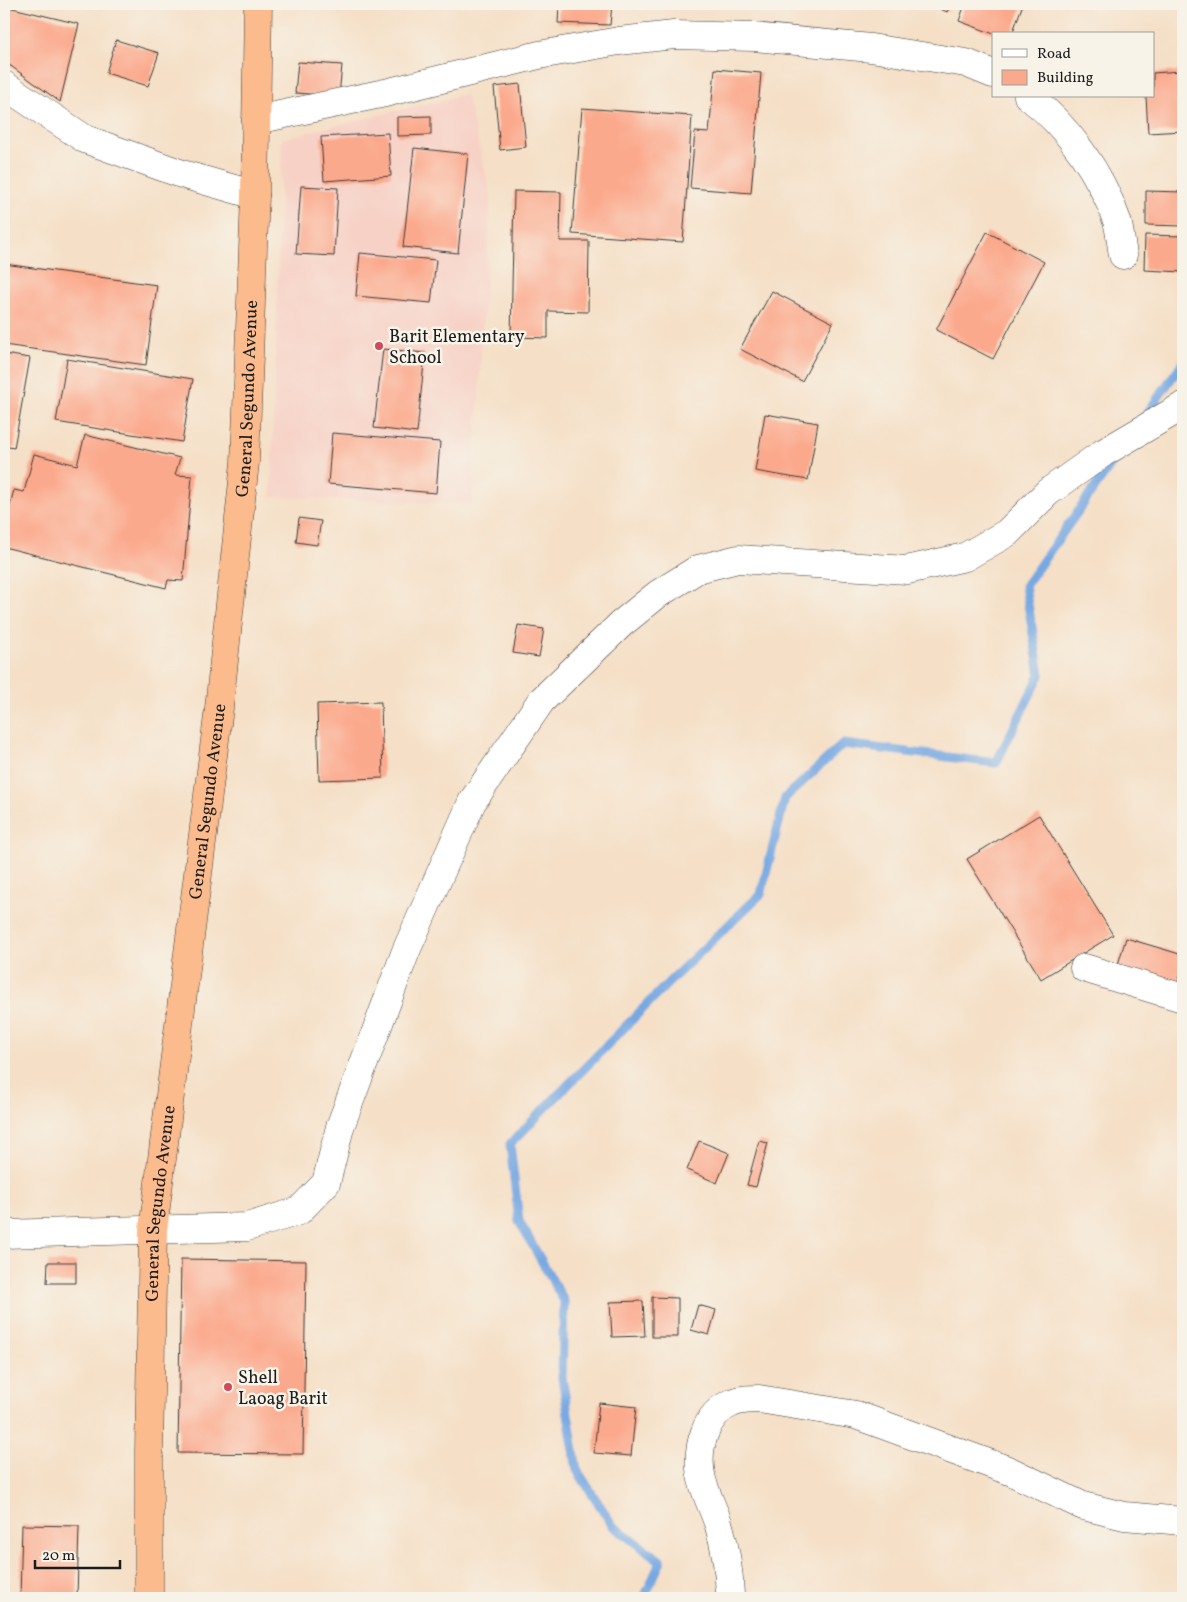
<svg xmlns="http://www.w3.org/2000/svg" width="1187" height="1602" viewBox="0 0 1187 1602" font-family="Vollkorn,serif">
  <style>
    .built { fill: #f7d1c6 }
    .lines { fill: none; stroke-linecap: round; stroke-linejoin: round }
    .stream { stroke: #77a8e2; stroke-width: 9 }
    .building { fill: #fba98c }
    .street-casing { stroke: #3d3936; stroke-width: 29 }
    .highway-casing { stroke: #3d3936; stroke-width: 29 }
    .street { stroke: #fff; stroke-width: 28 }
    .highway { stroke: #fbbb8d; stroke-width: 28 }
    .poi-dot { fill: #d1495b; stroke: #f7f3e8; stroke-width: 2 }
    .labels { text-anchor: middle; stroke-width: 5; stroke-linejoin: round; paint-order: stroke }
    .poi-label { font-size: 18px; fill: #1c1c1c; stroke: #f7f3e8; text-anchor: start }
    .street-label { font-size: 18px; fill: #1c1c1c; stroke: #f7f3e8 }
  </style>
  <rect width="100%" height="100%" fill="#f7f3e8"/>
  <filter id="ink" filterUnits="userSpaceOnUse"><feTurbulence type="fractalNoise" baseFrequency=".02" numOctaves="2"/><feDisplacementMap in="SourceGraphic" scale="10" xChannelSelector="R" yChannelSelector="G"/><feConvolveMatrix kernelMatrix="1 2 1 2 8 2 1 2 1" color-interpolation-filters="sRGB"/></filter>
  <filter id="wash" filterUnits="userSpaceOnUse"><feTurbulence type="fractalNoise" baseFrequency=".0096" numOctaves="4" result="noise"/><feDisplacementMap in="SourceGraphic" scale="20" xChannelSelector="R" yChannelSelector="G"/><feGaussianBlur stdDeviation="1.12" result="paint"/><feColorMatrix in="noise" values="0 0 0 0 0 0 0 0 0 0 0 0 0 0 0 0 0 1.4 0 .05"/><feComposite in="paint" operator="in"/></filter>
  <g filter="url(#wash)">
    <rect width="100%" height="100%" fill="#f5dfc6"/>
    <polygon class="built" points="466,94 491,195 472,504 271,497 282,139"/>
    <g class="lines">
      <g class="stream">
        <polyline points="1143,419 1183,362"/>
        <polyline points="644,1598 661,1561 613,1526 577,1470 562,1377 564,1301 519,1221 510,1144 675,976 761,894 785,798 843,744 996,763 1040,675 1025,586 1118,455"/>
      </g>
    </g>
    <g id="blocks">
      <g class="building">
        <polygon points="559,4 612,4 610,25 558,23"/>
        <polygon points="930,4 951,4 947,12"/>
        <polygon points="965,4 1023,4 1012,34 994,34 959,21"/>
        <polygon points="4,6 79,24 60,102 4,61"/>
        <polygon points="116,40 159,53 148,86 106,73"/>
        <polygon points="298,62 342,65 339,96 295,93"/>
        <polygon points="715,69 761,73 751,193 690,188 695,132 709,133"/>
        <polygon points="1181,71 1183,131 1148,133 1146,96 1153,96 1153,73"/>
        <polygon points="520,84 526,147 500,150 494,87"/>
        <polygon points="582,108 692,116 683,242 572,234"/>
        <polygon points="431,116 431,135 397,136 397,117"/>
        <polygon points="388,133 391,176 324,181 321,137"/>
        <polygon points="414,148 468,154 458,253 403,247"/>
        <polygon points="301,186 338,188 334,256 296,254"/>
        <polygon points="514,191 561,192 560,241 589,241 588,312 548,311 548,338 511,337"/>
        <polygon points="1146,191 1183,192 1183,226 1146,225"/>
        <polygon points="987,232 1044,262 993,359 936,330"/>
        <polygon points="1145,235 1183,236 1183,272 1144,270"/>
        <polygon points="360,253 436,260 431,303 356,296"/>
        <polygon points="4,264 157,285 146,365 4,345"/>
        <polygon points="772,291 833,323 802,381 740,349"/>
        <polygon points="383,349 425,353 417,433 374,428"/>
        <polygon points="4,354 30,358 14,448 4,446"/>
        <polygon points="67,359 193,379 182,442 56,422"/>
        <polygon points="765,414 818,423 808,480 755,471"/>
        <polygon points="332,433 440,442 436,493 328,484"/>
        <polygon points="85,435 180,458 175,475 192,476 183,581 168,580 166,588 4,547 4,528 14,490 24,492 34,454 77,465"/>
        <polygon points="299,518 321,521 317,545 296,542"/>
        <polygon points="518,625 544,629 539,657 513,653"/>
        <polygon points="381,702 383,778 319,780 317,704"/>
        <polygon points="1039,815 1113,935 1041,979 967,859"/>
        <polygon points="1126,938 1183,955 1183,966 1175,992 1115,974"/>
        <polygon points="699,1141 729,1153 717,1183 687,1170"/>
        <polygon points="759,1141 768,1143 756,1187 747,1185"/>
        <polygon points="181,1259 306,1261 303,1454 178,1453"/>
        <polygon points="48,1262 76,1262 76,1283 47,1283"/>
        <polygon points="652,1297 678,1298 678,1337 652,1337"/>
        <polygon points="643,1301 645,1336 612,1337 610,1302"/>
        <polygon points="698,1305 716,1310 709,1335 691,1330"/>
        <polygon points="599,1403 636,1407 631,1456 594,1453"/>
        <polygon points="22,1525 79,1526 77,1598 20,1598"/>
      </g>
    </g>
  </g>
  <g filter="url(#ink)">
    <use href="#blocks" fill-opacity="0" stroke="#3d3936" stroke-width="1"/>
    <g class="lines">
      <g class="street-casing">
        <g id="street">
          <polyline points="4,85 85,139 182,174 255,195"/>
          <path d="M 1028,96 C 1068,126 1101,174 1117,221 C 1120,231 1121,244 1123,255"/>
          <polyline points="256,120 385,93 539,55 619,41 674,35 754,37 871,48 966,63 993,74"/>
          <polyline points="1084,968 1183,998"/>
          <polyline points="4,1234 247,1227 299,1211 326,1183 340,1127 406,951 472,802 541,701 621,624 658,594 698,569 738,559 907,570 965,557 1007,533 1048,492 1103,453 1183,406"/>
          <path d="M 729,1598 L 730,1594 C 729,1571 726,1549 719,1526 C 714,1509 704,1492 701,1475 C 696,1449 705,1413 732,1403 C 741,1399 750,1399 759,1399 L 856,1415 L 1010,1471 L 1083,1506 L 1124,1516 L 1183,1521"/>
        </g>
      </g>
      <g class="highway-casing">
        <g id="highway">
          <path id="s1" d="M 149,1598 L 149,1451 L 153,1230 L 219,708 L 245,462 L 255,195 L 258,4"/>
        </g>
      </g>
      <use href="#street" class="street"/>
      <use href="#highway" class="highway"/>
    </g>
  </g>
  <g class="poi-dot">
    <circle cx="379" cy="346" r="5"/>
    <circle cx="228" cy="1387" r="5"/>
  </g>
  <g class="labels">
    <g class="poi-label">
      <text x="389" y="342">Barit Elementary<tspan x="389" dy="21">School</tspan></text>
      <text x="238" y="1383">Shell<tspan x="238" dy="21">Laoag Barit</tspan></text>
    </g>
    <g class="street-label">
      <text dy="6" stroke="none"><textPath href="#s1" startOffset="1205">General Segundo Avenue</textPath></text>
      <text dy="6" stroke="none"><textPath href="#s1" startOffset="800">General Segundo Avenue</textPath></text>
      <text dy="6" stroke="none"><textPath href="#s1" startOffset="395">General Segundo Avenue</textPath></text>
    </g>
  </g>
  <rect width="1187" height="1602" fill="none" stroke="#f7f3e8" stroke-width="20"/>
  <rect x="992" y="32" width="162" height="65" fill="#f7f3e8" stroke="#9f9d96"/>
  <rect x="1002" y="49" width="25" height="8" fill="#ffffff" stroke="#9f9d96"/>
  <text x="1037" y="58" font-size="15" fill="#1c1c1c">Road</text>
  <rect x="1002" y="70" width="25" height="15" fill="#fba98c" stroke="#9f9d96"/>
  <text x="1037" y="82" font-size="15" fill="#1c1c1c">Building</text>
  <path d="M35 1560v8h85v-8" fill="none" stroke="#1c1c1c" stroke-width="2.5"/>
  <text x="42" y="1560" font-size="15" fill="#1c1c1c" stroke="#f7f3e8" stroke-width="4" paint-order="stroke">20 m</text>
</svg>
